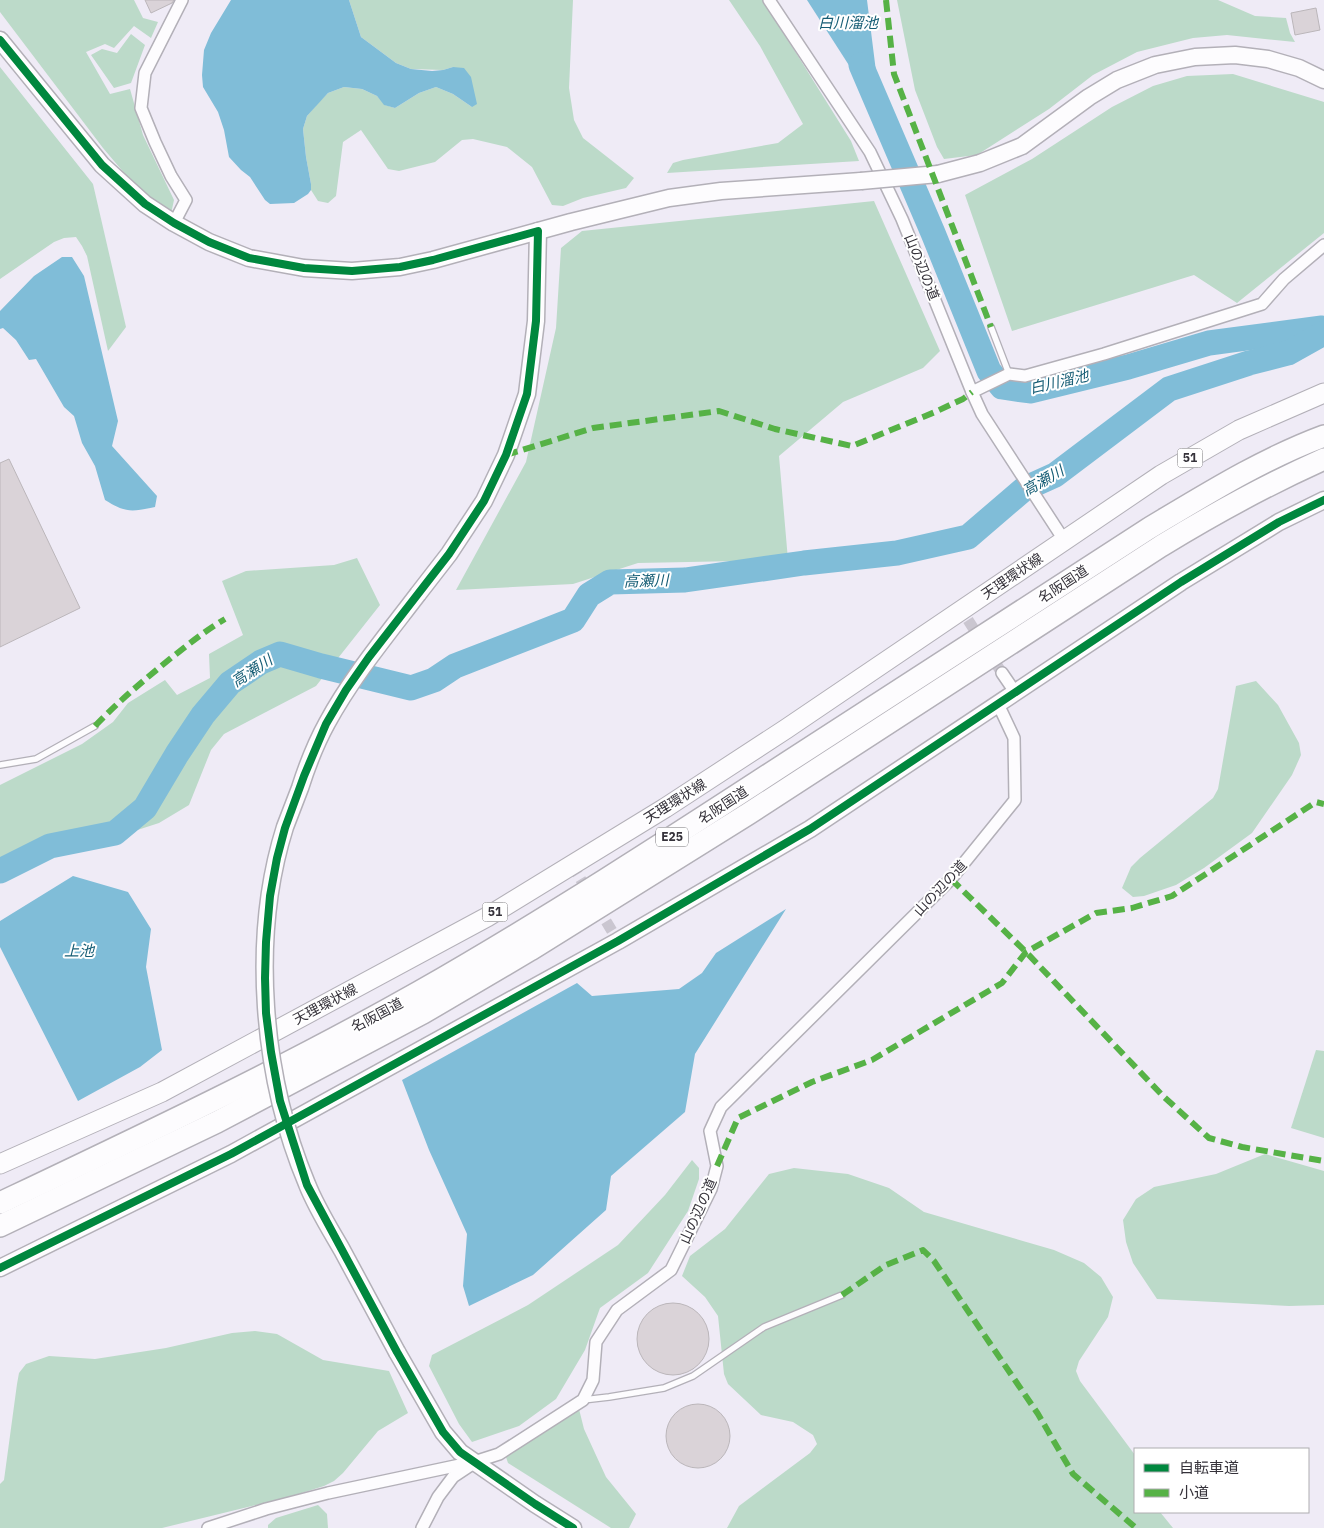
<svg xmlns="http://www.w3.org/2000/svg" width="1324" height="1528" viewBox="0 0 1324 1528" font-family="'IBM Plex Sans','Noto Sans JP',sans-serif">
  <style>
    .green { fill: #bcdac9 }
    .water { fill: #80bdd8 }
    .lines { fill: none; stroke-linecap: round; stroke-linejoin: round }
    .river { stroke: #80bdd8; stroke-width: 25 }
    .building { fill: #dad3d8; stroke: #bbb6ba }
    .street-tunnel { stroke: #cac6d0; stroke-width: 11; stroke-dasharray: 11 5.5; stroke-linecap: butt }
    .lane-casing { stroke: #b3b0b8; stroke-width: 8 }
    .street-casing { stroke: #b3b0b8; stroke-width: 14 }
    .secondary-casing { stroke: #b3b0b8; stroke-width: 19 }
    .primary-casing { stroke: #b3b0b8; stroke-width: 21 }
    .highway-casing { stroke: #b3b0b8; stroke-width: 24 }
    .lane { stroke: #fdfcfe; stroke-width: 5.5 }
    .street { stroke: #fdfcfe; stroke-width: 11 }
    .secondary { stroke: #fdfcfe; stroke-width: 16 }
    .primary { stroke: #fdfcfe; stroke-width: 19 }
    .highway { stroke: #fdfcfe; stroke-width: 21 }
    .secondary-bridge-casing { stroke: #b3b0b8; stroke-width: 19; stroke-linecap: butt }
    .secondary-bridge { stroke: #fdfcfe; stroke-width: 16 }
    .quiet { stroke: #56b246; stroke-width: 6; stroke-dasharray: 12 6; stroke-linecap: butt }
    .cycleway-casing { stroke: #fff; stroke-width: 11 }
    .cycleway { stroke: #00873e; stroke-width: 8 }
    .labels { text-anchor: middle; stroke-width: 4; stroke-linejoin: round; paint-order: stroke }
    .shield { fill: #fff; stroke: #727075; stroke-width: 1 }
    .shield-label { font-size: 12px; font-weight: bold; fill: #35323a }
    .street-label { font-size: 14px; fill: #35323a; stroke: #fff }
    .water-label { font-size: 15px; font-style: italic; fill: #165d75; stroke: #fff }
  </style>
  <rect width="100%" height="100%" fill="#efebf6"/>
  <g class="green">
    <polygon points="0,0 134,0 143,18 158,22 151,38 134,26 114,48 105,44 86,52 110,94 130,89 143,135 174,200 171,214 131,181 103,148 0,12"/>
    <polygon points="349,0 573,0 569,88 574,120 583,138 634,178 626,188 583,198 563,206 552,205 532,167 507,147 473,139 462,140 435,162 399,171 388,169 361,130 343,142 336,196 328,203 318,201 311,190 311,184 306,157 303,129 307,116 319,102 328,93 344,87 362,89 377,96 385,105 395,108 419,93 436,87 453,94 472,107 453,67 443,70 411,69 396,63 361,37"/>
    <polygon points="729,0 763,0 851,141 859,161 667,173 673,163 683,160 778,143 803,124 760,46"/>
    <polygon points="897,0 1218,0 1255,16 1286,18 1290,33 1295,42 1227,35 1193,38 1137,52 1093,75 1049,109 977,155 944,159 937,147 915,90"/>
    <polygon points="131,34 145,45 131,83 114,88 91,55 102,49 117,53"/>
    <polygon points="0,67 93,184 126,327 108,351 87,256 82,246 76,237 64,238 54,242 0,279"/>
    <polygon points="1233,74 1324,102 1324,233 1237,303 1194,275 1012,331 965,195 1032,159 1112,107 1153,86 1187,76"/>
    <polygon points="874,201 940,351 923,368 843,402 779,456 788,560 638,563 573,584 456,590 526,462 556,328 561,248 582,231"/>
    <polygon points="357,558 380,605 316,686 224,734 211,750 189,805 159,823 122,835 58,844 0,867 0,785 82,744 113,722 128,703 165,680 177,695 210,678 209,654 243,635 222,581 246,571 334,565"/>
    <polygon points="1256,681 1278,705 1299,743 1301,755 1292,775 1252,833 1204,868 1176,885 1144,896 1133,897 1122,888 1131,867 1140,858 1213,798 1218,789 1236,686"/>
    <polygon points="1316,1050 1324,1051 1324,1138 1291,1128"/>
    <polygon points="1265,1154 1324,1171 1324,1305 1289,1306 1157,1299 1133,1263 1126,1242 1123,1220 1136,1199 1154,1187 1216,1174"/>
    <polygon points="692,1160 699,1168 699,1179 688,1211 648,1273 600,1308 585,1350 556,1399 519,1426 472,1442 459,1424 429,1366 432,1355 528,1305 618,1245 665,1195"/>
    <polygon points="794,1168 848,1174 889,1188 924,1212 1054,1250 1084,1263 1101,1277 1113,1297 1108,1317 1079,1361 1076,1371 1080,1381 1135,1455 1135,1512 1160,1512 1173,1528 727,1528 739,1506 810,1453 817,1444 813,1435 793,1422 761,1415 728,1384 724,1374 718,1316 705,1297 682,1276 690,1256 725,1229 769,1174"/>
    <polygon points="255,1331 277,1334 323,1360 389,1371 408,1413 378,1431 343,1473 334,1481 324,1486 289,1497 162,1528 0,1528 0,1484 4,1480 17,1384 19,1373 26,1364 49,1356 95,1359 166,1348 232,1333"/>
    <polygon points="579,1409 584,1429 606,1477 636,1514 629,1528 611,1528 508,1463 505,1454"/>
    <polygon points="318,1505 327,1514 328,1528 268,1528 268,1525 276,1518"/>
  </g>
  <g class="water">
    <polygon points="231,0 349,0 361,37 396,63 411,69 432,71 443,70 453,67 464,68 471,77 477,104 472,107 453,94 436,87 419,93 395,108 384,105 377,96 362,89 344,87 328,93 307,116 303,129 306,157 311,184 311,190 308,194 294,203 270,204 265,200 250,177 241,170 229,157 224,130 218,112 203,87 202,75 204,50 211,33"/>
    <polygon points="807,0 867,0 879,95 870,98"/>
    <path d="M 62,257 L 72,257 L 84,276 L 118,421 L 112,446 L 157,496 L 155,507 C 131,512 126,513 105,500 L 95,466 L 82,443 L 74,416 L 64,407 L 36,359 L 29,360 L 16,340 L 3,328 L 0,329 L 0,311 L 34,276 Z"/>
    <polygon points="73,876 128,892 151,929 146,967 162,1050 140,1067 78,1101 0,947 0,921"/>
    <polygon points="786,909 695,1054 685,1112 611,1176 606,1210 533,1275 469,1306 463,1286 467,1234 429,1150 402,1080 577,983 592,996 679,989 702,973 716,953"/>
  </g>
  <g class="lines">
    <g class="river">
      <polyline points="861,65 933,233 989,371 1002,387 1030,391 1128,367 1209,343 1322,328"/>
      <polyline points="0,871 50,846 115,833 145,808 177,754 203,715 230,683 261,662 280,654 321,666 411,688 434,680 455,666 573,620 589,595 610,582 685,580 804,563 897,553 968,537 1024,489 1055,475 1169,389 1249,363 1288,353 1324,333"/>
    </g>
  </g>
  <g class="building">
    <polygon points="145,0 174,0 172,3 151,13"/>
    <polygon points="1316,8 1320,30 1295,35 1291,13"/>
    <polygon points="9,459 80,608 0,647 0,463"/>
    <circle cx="673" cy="1339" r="36"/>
    <circle cx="698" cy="1436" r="32"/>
  </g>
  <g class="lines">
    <g class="street-tunnel">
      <polyline points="968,620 1002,673"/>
      <polyline points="572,865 618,941"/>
    </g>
    <g class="lane-casing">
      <g id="lane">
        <polyline points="991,327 1009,374"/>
        <polyline points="0,765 36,759 95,726"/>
        <polyline points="583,1400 609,1397 664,1388 693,1376 764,1327 842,1295"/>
      </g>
    </g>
    <g class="street-casing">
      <g id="street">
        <polyline points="769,0 870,152 902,219 972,392 982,414 1064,540"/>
        <polyline points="174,223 186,200 171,176 155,142 141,108 145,73 182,0"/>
        <polyline points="972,392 1009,374 1025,376 1104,354 1262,304 1284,279 1324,245"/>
        <polyline points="1002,673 1015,692"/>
        <polyline points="208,1528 266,1509 328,1493 474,1462 499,1454 583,1400 593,1380 596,1342 617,1310 671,1270 711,1189 717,1166 710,1131 721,1107 951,879 1015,800 1014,738 998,704"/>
        <polyline points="422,1528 438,1497 453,1477 471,1465"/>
      </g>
    </g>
    <g class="secondary-casing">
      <g id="secondary">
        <polyline points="0,40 102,165 145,204 174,223 209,242 249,258 304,268 352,271 400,267 433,260 571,222 669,198 721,191 861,181"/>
        <polyline points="938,174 980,163 1022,146 1089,97 1117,80 1155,65 1195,57 1235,55 1268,59 1299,68 1324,80"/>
        <polyline points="418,594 449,554 484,501 506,455 527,394 536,321 538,231"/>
        <polyline points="0,1268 231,1154 618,941 810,829 1181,582 1279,522 1324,500"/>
        <polyline points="397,1352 443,1432 460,1452 535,1504 573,1528"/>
      </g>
    </g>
    <g class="primary-casing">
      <polyline id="primary" points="0,1164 162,1092 487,917 665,808 786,729 1161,475 1239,430 1324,393"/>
    </g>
    <g class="highway-casing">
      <g id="highway">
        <path d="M 0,1203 C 141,1136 283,1069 419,992 C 545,920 667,841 788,762 C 908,684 1028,607 1148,529 C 1205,495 1262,459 1324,436"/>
        <path d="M 0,1226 L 217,1122 L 423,1013 L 530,950 L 748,814 L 1161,546 C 1215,513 1266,485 1324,459"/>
      </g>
    </g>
    <use href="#lane" class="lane"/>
    <use href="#street" class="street"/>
    <use href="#secondary" class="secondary"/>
    <use href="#primary" class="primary"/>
    <use href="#highway" class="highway"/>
    <g class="secondary-bridge-casing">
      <g id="secondary-bridge">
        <polyline points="861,181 938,174"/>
        <path d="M 397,1352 C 379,1318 360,1284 342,1250 C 330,1229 316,1207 307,1184 C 262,1077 250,938 285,827 C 290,814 295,801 300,788 C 307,766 316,743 327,723 C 352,677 386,636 418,594"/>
      </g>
    </g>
    <use href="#secondary-bridge" class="secondary-bridge"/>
    <g class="quiet">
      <polyline points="886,0 894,74 991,327"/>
      <polyline points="506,455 593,428 719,411 775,429 852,446 935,412 963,399 972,392"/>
      <path d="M 95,726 C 119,701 144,680 171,658 C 189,644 206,630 225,619"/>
      <polyline points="951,879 1026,952 1163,1096 1209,1138 1242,1147 1324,1161"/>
      <polyline points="717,1166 738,1118 812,1082 872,1060 1002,983 1026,952 1096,913 1132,908 1172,896 1316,802 1324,804"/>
      <polyline points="842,1295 886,1265 923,1250 934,1261 1038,1414 1073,1474 1136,1528"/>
    </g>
    <g class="cycleway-casing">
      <g id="cycleway">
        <polyline points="0,40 102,165 145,204 174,223 209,242 249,258 304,268 352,271 400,267 433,260 538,231 536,321 527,394 506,455 484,501 449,554 369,657 346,690 326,724 304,776 285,828 277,858 270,896 266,942 265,978 266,1013 271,1052 280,1101 307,1185 397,1352 443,1432 460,1452 535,1504 573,1528"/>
        <polyline points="0,1268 231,1154 618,941 810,829 1181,582 1279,522 1324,500"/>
      </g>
    </g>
    <use href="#cycleway" class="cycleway"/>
  </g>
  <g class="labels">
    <g class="shield">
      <rect x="1177.5" y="448.5" width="25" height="19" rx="4"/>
      <rect x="656" y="827.5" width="32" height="19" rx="4"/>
      <rect x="482.5" y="902.5" width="25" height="19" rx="4"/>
    </g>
    <g class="shield-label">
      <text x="1190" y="462">51</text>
      <text x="672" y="841">E25</text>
      <text x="495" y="916">51</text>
    </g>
    <g class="street-label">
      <text transform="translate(922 267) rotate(68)" y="5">山の辺の道</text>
      <text transform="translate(1012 576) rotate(-34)" y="5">天理環状線</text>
      <text transform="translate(1063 584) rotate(-33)" y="5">名阪国道</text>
      <text transform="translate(675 801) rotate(-32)" y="5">天理環状線</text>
      <text transform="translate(723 805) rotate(-33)" y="5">名阪国道</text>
      <text transform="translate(940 888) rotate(-47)" y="5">山の辺の道</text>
      <text transform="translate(325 1004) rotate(-28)" y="5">天理環状線</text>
      <text transform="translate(377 1015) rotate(-28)" y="5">名阪国道</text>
      <text transform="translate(698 1211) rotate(-66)" y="5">山の辺の道</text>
    </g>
    <g class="water-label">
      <text x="848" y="28">白川溜池</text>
      <text transform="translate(1059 382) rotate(-13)" y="5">白川溜池</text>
      <text transform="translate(1043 481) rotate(-30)" y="5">高瀬川</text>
      <text transform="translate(646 581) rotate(-2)" y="5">高瀬川</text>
      <text transform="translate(252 671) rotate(-33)" y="5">高瀬川</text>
      <text x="79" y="956">上池</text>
    </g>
  </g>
  <rect x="1134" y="1448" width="175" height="65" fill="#ffffff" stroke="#aeadb0"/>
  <rect x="1144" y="1464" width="25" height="8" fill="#00873e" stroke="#aeadb0"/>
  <text x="1179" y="1473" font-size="15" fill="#35323a">自転車道</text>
  <rect x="1144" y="1489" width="25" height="8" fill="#56b246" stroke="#aeadb0"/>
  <text x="1179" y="1498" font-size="15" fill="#35323a">小道</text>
</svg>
